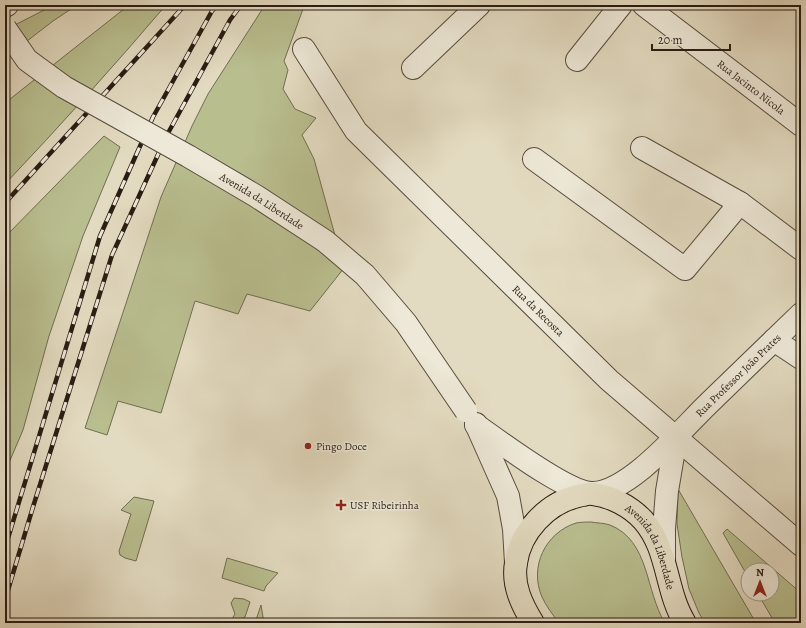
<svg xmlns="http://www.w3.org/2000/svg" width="806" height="628" viewBox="0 0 806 628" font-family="Alegreya,serif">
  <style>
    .green { fill: #b9be8f; stroke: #716d52 }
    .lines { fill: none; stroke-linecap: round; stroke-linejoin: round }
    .minor-casing { stroke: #584c3f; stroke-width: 24 }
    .major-casing { stroke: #291c14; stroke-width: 24 }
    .minor { stroke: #ede8d7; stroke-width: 22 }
    .major { stroke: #e3dbc1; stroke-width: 22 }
    .rail-casing { stroke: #291c14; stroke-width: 4.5 }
    .rail { stroke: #ede8d7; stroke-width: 3; stroke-dasharray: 9; stroke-linecap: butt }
    .minor-bridge-casing { stroke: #584c3f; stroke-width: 24; stroke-linecap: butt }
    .minor-bridge { stroke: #ede8d7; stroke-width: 22 }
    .poi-dot { fill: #8f2418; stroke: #ede8d7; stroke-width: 1.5 }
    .labels { text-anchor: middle; stroke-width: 3; stroke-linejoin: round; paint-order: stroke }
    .street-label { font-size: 11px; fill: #291c14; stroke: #ede8d7 }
    .poi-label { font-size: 11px; fill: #291c14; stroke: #ede8d7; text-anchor: start }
  </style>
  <rect width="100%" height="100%" fill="#e3dbc1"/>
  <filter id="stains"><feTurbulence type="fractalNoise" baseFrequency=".005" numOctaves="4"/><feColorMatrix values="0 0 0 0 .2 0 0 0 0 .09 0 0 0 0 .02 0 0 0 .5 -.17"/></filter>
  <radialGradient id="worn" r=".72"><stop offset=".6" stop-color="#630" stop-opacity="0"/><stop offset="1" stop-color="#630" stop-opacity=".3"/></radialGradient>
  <g class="green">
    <polygon points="54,5 77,5 53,21 5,58 5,30"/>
    <path d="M 129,5 L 166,5 C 114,66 60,126 5,184 L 5,103 Z"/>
    <polygon points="265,5 306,5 303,9 284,61 288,70 283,89 295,109 316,118 302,135 314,159 344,268 310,311 247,294 238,314 195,301 161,413 118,401 107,435 85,428 161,197 192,126 208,94"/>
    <polygon points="104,136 120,147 83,236 49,336 23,430 5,472 5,237"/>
    <polygon points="678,489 756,623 705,623 699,613 689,589 682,557 677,524"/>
    <polygon points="134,497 154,501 136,561 125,558 120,555 119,551 131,514 121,510"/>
    <path d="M 591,522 C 597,523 604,523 610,525 C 650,541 645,591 665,623 L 559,623 C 553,615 546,606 542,597 C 529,567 545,533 576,523 C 581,522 587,522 591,522 Z"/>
    <polygon points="727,529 801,593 801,623 775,623 758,594 772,594 772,570 748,570 748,577 723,533"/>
    <polygon points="227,558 278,573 266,586 264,591 222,578"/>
    <polygon points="234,598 244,599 250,602 245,617 241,619 241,623 230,622 235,614 231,603"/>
    <polygon points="261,605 264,623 255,623"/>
  </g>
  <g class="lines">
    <g class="minor-casing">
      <g id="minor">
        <path id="s1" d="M 644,5 L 801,125"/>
        <polyline points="5,6 7,5"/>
        <path id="s2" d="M 304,49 L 356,131 L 609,380 L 801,545"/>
        <polyline points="577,60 621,5"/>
        <polyline points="413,68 479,5"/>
        <polyline points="642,148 740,203 801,249"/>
        <polyline points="534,159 685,269 740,203"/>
        <polyline points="774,340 801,358"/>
        <polyline points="476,424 508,496 514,529 516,563"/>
        <path id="s3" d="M 476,425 C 499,441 568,494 593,493 C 630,492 682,429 708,404 C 739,374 770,344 801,314"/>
        <polyline points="664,561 664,529 667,491 676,438"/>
      </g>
    </g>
    <g class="major-casing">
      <g id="major">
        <path id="s4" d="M 533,623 C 522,605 512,585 516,563 C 520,532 547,503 578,496 C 583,495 589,493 593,494 C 611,496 631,507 643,520 C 669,549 665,591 685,623"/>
      </g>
    </g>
    <use href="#minor" class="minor"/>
    <use href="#major" class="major"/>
    <g class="rail-casing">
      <g id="rail">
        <polyline points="5,203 185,5"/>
        <polyline points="5,548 100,236 153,117 212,11 217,5"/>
        <polyline points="5,600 33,507 112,255 167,135 230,20 241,5"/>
      </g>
    </g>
    <use href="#rail" class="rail"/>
    <g class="minor-bridge-casing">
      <g id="minor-bridge">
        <path id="s5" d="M 5,28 L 27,60 L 64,87 L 188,156 L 256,196 L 325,241 L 365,275 L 406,323 L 466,411"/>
      </g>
    </g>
    <use href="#minor-bridge" class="minor-bridge"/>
  </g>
  <g class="poi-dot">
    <circle cx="308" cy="446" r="4"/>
    <path d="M339 499h4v4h4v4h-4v4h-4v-4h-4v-4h4z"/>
  </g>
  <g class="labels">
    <g class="street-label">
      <text dy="4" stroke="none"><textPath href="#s1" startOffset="135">Rua Jacinto Nicola</textPath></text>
      <text dy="4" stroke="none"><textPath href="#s5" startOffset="313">Avenida da Liberdade</textPath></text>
      <text dy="4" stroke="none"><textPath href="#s2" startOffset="353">Rua da Recosta</textPath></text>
      <text dy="4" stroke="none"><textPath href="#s3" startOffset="326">Rua Professor João Prates</textPath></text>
      <text dy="4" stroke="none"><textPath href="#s4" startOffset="260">Avenida da Liberdade</textPath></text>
    </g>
    <g class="poi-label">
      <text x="316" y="450">Pingo Doce</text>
      <text x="350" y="509">USF Ribeirinha</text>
    </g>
  </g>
  <rect width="806" height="628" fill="none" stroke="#e3dbc1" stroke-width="20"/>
  <rect x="6" y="6" width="794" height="616" fill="none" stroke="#291c14" stroke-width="2"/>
  <rect x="10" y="10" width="786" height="608" fill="none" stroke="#291c14"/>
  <g transform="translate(760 582)"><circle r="19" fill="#ede8d7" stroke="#9f9689"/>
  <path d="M0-3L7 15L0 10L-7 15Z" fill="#8f2418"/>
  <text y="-6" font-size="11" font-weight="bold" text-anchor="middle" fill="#291c14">N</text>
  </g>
  <path d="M652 44v6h78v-6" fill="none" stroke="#291c14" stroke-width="2"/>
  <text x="658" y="44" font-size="12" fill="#291c14" stroke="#ede8d7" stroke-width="3" paint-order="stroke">20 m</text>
  <rect width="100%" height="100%" filter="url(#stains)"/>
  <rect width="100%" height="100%" fill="url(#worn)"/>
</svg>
